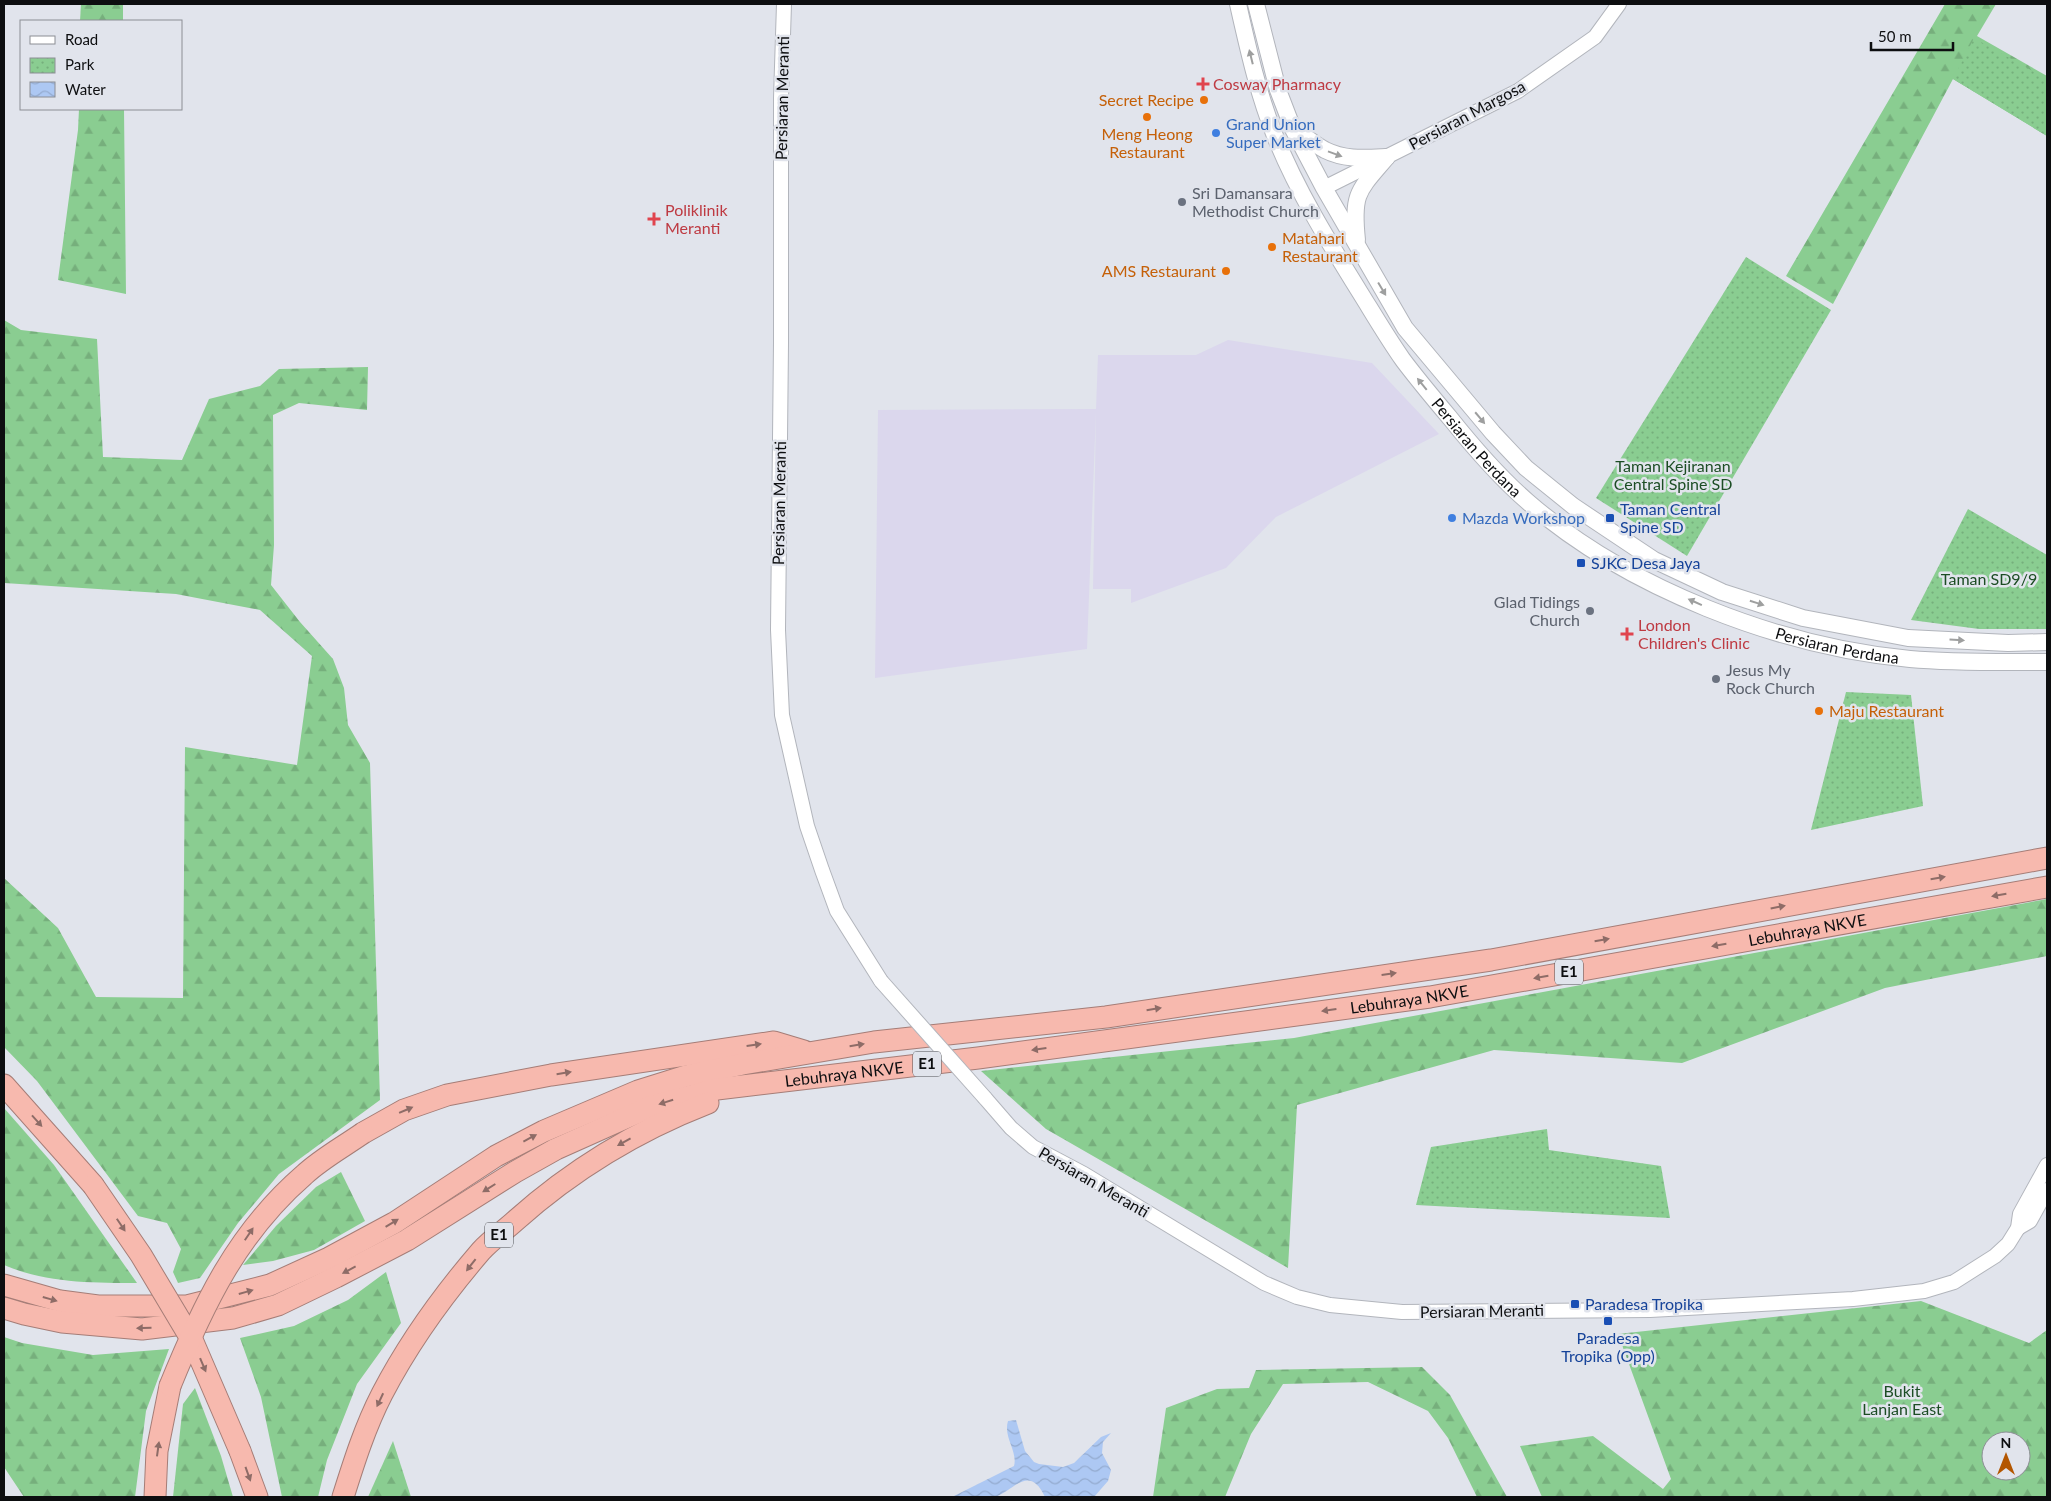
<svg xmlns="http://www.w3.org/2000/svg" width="2051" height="1501" viewBox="0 0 2051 1501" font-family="Lato,sans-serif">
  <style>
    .education { fill: #dbd7ed }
    .forest { fill: url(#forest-firs); fill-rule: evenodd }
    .park { fill: url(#park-dots) }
    .water { fill: url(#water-waves) }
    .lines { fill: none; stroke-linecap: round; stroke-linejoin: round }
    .tertiary-casing { stroke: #b2b5bc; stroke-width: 16 }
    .secondary-casing { stroke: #b2b5bc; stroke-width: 18 }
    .motorway-casing { stroke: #a57d77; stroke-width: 23 }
    .tertiary { stroke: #fff; stroke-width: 14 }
    .secondary { stroke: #fff; stroke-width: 16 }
    .motorway { stroke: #f7b9ae; stroke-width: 21 }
    .tertiary-bridge-casing { stroke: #b2b5bc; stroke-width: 16; stroke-linecap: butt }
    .motorway-bridge-casing { stroke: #a57d77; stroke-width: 23; stroke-linecap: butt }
    .tertiary-bridge { stroke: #fff; stroke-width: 14 }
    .motorway-bridge { stroke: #f7b9ae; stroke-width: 21 }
    .oneway { fill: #9e9f9f }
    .oneway2 { fill: #8e6c67 }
    .health-dot { fill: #e0444e; stroke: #e1e4ec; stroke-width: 2 }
    .food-dot { fill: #e8710a; stroke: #e1e4ec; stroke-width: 2 }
    .shop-dot { fill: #3f7fe0; stroke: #e1e4ec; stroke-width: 2 }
    .worship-dot { fill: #6b7280; stroke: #e1e4ec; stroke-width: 2 }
    .transit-dot { fill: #1a4fb4; stroke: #e1e4ec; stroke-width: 2 }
    .labels { text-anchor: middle; stroke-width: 5; stroke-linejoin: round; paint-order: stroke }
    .shield { fill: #e1e4ec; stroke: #4d4e52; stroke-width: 1 }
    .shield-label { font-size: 15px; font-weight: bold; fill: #0d0e10 }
    .health-label { font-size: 16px; fill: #be3a42; stroke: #e1e4ec; text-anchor: start }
    .street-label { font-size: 16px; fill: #0d0e10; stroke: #e1e4ec }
    .food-label { font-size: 16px; fill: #c56008; stroke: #e1e4ec; text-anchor: end }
    .shop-label { font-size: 16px; fill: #366cbe; stroke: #e1e4ec; text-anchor: start }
    .worship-label { font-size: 16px; fill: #5b616d; stroke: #e1e4ec; text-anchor: start }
    .park-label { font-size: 16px; fill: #1c4d24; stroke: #e1e4ec }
    .transit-label { font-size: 16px; fill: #164399; stroke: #e1e4ec; text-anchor: start }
  </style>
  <defs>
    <pattern id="forest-firs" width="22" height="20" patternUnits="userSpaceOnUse" patternTransform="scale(1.25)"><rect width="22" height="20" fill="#8acd91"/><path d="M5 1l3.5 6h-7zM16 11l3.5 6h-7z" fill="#76af7c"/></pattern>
    <pattern id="park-dots" width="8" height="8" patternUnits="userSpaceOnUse" patternTransform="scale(1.25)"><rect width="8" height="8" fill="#8acd91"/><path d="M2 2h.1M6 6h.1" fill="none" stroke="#76af7c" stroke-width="1.8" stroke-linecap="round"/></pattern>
    <pattern id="water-waves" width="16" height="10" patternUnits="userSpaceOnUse" patternTransform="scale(1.25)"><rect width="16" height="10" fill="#adc8f3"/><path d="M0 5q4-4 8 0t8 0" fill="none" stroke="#94abcf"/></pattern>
  </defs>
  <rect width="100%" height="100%" fill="#e1e4ec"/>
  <polygon class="education" points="1228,340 1372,363 1439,434 1276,517 1226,568 1131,603 1131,589 1093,589 1096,411 1087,649 875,678 878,410 1096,409 1098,355 1196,355"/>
  <g class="forest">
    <polygon points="81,4 123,4 123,21 80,21"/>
    <polygon points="1945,4 1996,4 1977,36 2047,76 2047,136 1953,79 1833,304 1786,276"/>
    <polygon points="79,109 124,109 126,294 58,280 78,130"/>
    <polygon points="4,320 21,330 97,339 103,457 182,460 209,399 260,386 279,369 368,367 367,410 299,403 273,415 274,545 271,585 300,622 333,659 344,688 348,725 370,763 380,1100 279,1174 238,1223 200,1278 178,1283 173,1272 181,1249 167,1223 138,1216 37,1081 4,1047 4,878 58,928 96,997 183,998 185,747 297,765 312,656 260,610 176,594 4,583"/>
    <polygon points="2047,899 2047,956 1885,988 1682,1063 1494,1050 1297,1105 1288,1268 1046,1129 981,1071 1294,1038"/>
    <path d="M 4,1108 L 54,1165 L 137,1283 C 93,1283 45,1283 4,1265 Z"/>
    <polygon points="341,1172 365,1221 314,1250 273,1261 243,1265 276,1226 316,1187"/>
    <polygon points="386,1272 401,1323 357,1384 327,1460 318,1497 282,1497 261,1397 240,1338 294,1326 348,1300"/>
    <path d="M 1921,1301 L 2029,1343 L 2047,1330 L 2047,1497 L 1542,1497 L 1520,1446 L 1593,1436 L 1663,1489 L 1671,1479 L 1618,1334 ZM 1991,1441 L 2021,1441 L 2021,1471 L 1991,1471 Z"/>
    <polygon points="4,1337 22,1343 93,1355 169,1349 146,1411 135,1497 24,1497 4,1467"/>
    <polygon points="1422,1367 1450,1395 1507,1497 1477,1497 1448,1438 1428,1411 1368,1382 1283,1384 1251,1434 1225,1497 1153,1497 1166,1408 1217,1389 1249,1388 1256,1370"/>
    <polygon points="195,1388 221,1456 233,1497 173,1497 183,1404"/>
    <polygon points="393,1441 411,1497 368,1497"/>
  </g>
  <g class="park">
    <polygon points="1974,38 2047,79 2047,136 1953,79"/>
    <polygon points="1746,257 1831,310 1687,556 1596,498"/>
    <polygon points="1968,509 2047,555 2047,629 1979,629 1911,620"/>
    <polygon points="1846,692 1911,695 1923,806 1811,830"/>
    <polygon points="1547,1129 1549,1150 1661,1166 1670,1218 1416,1205 1431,1147"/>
  </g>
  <path class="water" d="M 1016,1420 L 1025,1451 L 1034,1462 L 1039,1464 L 1063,1467 L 1074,1463 L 1101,1437 L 1111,1433 L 1103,1442 L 1102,1453 L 1111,1470 L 1108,1481 L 1094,1497 L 1045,1497 C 1029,1463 1014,1491 995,1497 C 988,1500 961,1497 952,1497 L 1014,1466 C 1018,1451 1003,1437 1008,1421 Z"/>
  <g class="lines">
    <g class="tertiary-casing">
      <g id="tertiary">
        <polyline points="784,4 781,98 781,343 778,630 782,715 807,826 822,870 837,911 881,981"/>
        <polyline points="1324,188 1518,91 1595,37 1619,4"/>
        <polyline points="985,1098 1011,1128 1033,1147 1084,1174 1264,1283 1297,1297 1330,1305 1402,1312 1650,1310 1853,1299 1924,1291 1954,1282 1995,1256 2008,1244 2018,1228 2020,1214 2047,1165"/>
        <polyline points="2018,1228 2030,1221 2047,1190"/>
      </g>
    </g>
    <g class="secondary-casing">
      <g id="secondary">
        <path id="s1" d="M 1238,4 C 1248,48 1258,94 1275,136 C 1299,196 1335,252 1369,307 C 1380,325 1391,343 1403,360 C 1418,380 1434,399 1450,418 C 1474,448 1499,477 1528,502 C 1627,588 1779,647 1910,659 C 1955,663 2002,662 2047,662"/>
        <polyline points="1256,4 1278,90 1293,129 1324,188 1405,328 1493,433 1526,468 1573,506 1654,560 1722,592 1803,618 1908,638 2008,643 2047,642"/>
        <path d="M 1295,130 C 1305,136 1314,144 1325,150 C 1345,160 1365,158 1387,157"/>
        <path d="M 1357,240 C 1352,193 1358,191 1387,157"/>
      </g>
    </g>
    <g class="motorway-casing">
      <g id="motorway">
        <polyline points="4,1085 93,1185"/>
        <polyline points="363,1133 404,1110 447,1095 551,1075 774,1042 804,1051"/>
        <polyline points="4,1285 60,1301 98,1306 187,1306 270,1285 329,1258 394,1223 496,1156 544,1131 638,1091 686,1076 743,1064 874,1042 1106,1017 1491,960 2047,858"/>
        <path id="s2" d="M 4,1308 L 24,1314 L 62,1322 L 142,1329 L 233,1318 L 278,1305 L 336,1277 L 407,1240 L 515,1172 L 556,1149 L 650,1107 L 717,1089 L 978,1058 L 1430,997 L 2047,887"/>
        <polyline points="240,1451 257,1497"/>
        <polyline points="155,1497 157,1451 170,1386"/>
        <path d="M 343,1497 C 354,1462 365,1427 382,1394 C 408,1344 444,1294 481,1251 C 491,1240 504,1231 515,1221 C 573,1169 636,1131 708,1103"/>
      </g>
    </g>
    <use href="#tertiary" class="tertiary"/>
    <use href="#secondary" class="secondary"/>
    <use href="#motorway" class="motorway"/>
    <g class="tertiary-bridge-casing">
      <polyline id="tertiary-bridge" points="881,981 985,1098"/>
    </g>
    <g class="motorway-bridge-casing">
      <g id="motorway-bridge">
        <polyline points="93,1185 141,1255 193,1342 240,1451"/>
        <path d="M 170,1386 C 203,1305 237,1233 304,1175 C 321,1159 343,1147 363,1133"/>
      </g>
    </g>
    <use href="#tertiary-bridge" class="tertiary-bridge"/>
    <use href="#motorway-bridge" class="motorway-bridge"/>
  </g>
  <defs><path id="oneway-solid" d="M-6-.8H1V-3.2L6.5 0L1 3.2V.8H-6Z" transform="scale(1.25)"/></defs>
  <g class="oneway">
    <use href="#oneway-solid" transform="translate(1251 57) rotate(-104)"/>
    <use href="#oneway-solid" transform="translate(1335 154) rotate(20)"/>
    <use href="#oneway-solid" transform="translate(1382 289) rotate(59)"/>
    <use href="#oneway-solid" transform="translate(1422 384) rotate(-129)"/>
    <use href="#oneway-solid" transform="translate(1480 418) rotate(50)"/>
    <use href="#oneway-solid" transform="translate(1695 602) rotate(-156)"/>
    <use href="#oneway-solid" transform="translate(1757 603) rotate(18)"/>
    <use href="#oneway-solid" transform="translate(1957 640) rotate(3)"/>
  </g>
  <g class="oneway2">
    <use href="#oneway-solid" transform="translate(1938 878) rotate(-10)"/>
    <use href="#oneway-solid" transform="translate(1999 895) rotate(170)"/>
    <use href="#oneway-solid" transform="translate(1778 907) rotate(-11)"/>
    <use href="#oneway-solid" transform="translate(1602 940) rotate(-10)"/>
    <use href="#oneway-solid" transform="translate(1719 945) rotate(170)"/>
    <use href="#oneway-solid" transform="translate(1389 974) rotate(-8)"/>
    <use href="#oneway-solid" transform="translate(1541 977) rotate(170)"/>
    <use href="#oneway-solid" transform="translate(1154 1009) rotate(-9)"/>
    <use href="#oneway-solid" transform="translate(1329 1010) rotate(172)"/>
    <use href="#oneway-solid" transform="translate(754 1045) rotate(-8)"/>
    <use href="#oneway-solid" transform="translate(857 1045) rotate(-9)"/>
    <use href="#oneway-solid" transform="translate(1039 1049) rotate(172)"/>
    <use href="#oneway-solid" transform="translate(564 1073) rotate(-9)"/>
    <use href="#oneway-solid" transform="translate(666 1102) rotate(163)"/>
    <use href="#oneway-solid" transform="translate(406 1110) rotate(-23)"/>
    <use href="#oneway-solid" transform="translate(37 1121) rotate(48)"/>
    <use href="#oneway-solid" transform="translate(530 1138) rotate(-28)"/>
    <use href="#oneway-solid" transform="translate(624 1142) rotate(151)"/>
    <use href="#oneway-solid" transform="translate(489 1188) rotate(148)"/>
    <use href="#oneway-solid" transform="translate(392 1223) rotate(-31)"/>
    <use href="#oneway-solid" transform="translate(121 1225) rotate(56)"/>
    <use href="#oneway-solid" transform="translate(249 1234) rotate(-56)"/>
    <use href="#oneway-solid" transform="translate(471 1265) rotate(128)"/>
    <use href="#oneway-solid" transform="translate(349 1270) rotate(152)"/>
    <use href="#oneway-solid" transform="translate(246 1292) rotate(-16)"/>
    <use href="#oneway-solid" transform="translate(50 1299) rotate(16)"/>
    <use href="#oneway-solid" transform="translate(144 1328) rotate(179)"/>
    <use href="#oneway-solid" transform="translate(203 1365) rotate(67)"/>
    <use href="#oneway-solid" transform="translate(380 1400) rotate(115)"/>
    <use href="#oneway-solid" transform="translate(158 1449) rotate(-82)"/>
    <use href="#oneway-solid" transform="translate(248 1474) rotate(70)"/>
  </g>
  <g class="health-dot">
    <path d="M1200.5 76.5h5v5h5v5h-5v5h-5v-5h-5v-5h5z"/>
    <path d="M651.5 211.5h5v5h5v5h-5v5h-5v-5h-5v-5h5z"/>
    <path d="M1624.5 626.5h5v5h5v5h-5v5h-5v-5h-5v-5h5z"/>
  </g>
  <g class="food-dot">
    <circle cx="1204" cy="100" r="5"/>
    <circle cx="1147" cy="117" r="5"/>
    <circle cx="1272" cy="247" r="5"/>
    <circle cx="1226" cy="271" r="5"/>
    <circle cx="1819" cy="711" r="5"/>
  </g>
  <g class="shop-dot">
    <circle cx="1216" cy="133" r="5"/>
    <circle cx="1452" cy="518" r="5"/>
  </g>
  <g class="worship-dot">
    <circle cx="1182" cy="202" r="5"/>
    <circle cx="1590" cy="611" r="5"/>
    <circle cx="1716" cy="679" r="5"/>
  </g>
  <g class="transit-dot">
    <rect x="1605" y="513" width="10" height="10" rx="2.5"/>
    <rect x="1576" y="558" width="10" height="10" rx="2.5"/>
    <rect x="1570" y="1299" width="10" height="10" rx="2.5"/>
    <rect x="1603" y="1316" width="10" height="10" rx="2.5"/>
  </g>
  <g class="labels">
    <g class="shield">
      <rect x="1555" y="959.5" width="28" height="25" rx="4"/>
      <rect x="913" y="1051.5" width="28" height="25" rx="4"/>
      <rect x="485" y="1222.5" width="28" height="25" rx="4"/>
    </g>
    <g class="shield-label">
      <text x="1569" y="977">E1</text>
      <text x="927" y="1069">E1</text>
      <text x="499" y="1240">E1</text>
    </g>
    <g class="health-label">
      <text x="1213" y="90">Cosway Pharmacy</text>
      <text x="665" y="216">Poliklinik<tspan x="665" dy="18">Meranti</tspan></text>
      <text x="1638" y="631">London<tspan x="1638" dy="18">Children's Clinic</tspan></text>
    </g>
    <g class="street-label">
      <text transform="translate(782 98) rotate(-89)" y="6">Persiaran Meranti</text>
      <text transform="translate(1467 115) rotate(-28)" y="6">Persiaran Margosa</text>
      <text dy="6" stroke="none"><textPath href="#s1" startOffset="510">Persiaran Perdana</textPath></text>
      <text transform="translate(779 503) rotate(-89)" y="6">Persiaran Meranti</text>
      <text dy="6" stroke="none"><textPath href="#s1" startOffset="930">Persiaran Perdana</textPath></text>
      <text dy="6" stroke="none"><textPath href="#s2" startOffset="1872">Lebuhraya NKVE</textPath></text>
      <text dy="6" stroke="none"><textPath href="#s2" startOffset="1468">Lebuhraya NKVE</textPath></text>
      <text dy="6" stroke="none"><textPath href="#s2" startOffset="898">Lebuhraya NKVE</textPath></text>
      <text transform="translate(1094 1182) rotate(30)" y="6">Persiaran Meranti</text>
      <text transform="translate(1482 1311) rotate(-1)" y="6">Persiaran Meranti</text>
    </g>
    <g class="food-label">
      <text x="1194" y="106">Secret Recipe</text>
      <text x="1147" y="140" text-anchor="middle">Meng Heong<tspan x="1147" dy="18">Restaurant</tspan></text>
      <text x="1282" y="244" text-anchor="start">Matahari<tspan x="1282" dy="18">Restaurant</tspan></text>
      <text x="1216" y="277">AMS Restaurant</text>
      <text x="1829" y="717" text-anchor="start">Maju Restaurant</text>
    </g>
    <g class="shop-label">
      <text x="1226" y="130">Grand Union<tspan x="1226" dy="18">Super Market</tspan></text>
      <text x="1462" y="524">Mazda Workshop</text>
    </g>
    <g class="worship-label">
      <text x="1192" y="199">Sri Damansara<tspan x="1192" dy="18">Methodist Church</tspan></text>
      <text x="1580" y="608" text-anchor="end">Glad Tidings<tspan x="1580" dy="18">Church</tspan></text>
      <text x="1726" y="676">Jesus My<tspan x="1726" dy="18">Rock Church</tspan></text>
    </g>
    <g class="park-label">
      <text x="1673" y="472">Taman Kejiranan<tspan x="1673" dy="18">Central Spine SD</tspan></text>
      <text x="1989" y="585">Taman SD9/9</text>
      <text x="1902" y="1397">Bukit<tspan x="1902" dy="18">Lanjan East</tspan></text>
    </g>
    <g class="transit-label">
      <text x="1620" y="515">Taman Central<tspan x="1620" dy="18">Spine SD</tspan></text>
      <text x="1591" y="569">SJKC Desa Jaya</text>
      <text x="1585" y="1310">Paradesa Tropika</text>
      <text x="1608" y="1344" text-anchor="middle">Paradesa<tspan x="1608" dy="18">Tropika (Opp)</tspan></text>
    </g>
  </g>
  <rect width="2051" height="1501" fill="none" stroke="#0d0e10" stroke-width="10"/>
  <rect x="20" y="20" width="162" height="90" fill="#e1e4ec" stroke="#8c8e94"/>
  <rect x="30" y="36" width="25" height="8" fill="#ffffff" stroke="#8c8e94"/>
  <text x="65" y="45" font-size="15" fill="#0d0e10">Road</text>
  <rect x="30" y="58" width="25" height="15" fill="url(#park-dots)" stroke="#8c8e94"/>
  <text x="65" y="70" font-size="15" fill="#0d0e10">Park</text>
  <rect x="30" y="82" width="25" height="15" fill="url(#water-waves)" stroke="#8c8e94"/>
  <text x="65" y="95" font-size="15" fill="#0d0e10">Water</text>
  <g transform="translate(2006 1456)"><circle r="24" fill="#e1e4ec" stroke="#8c8e94"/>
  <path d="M0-4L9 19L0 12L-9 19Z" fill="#b35600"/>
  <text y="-8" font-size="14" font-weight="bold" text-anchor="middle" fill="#0d0e10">N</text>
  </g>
  <path d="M1871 42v8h82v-8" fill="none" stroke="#0d0e10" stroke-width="2.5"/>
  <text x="1878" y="42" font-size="15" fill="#0d0e10" stroke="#e1e4ec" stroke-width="4" paint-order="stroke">50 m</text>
</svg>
